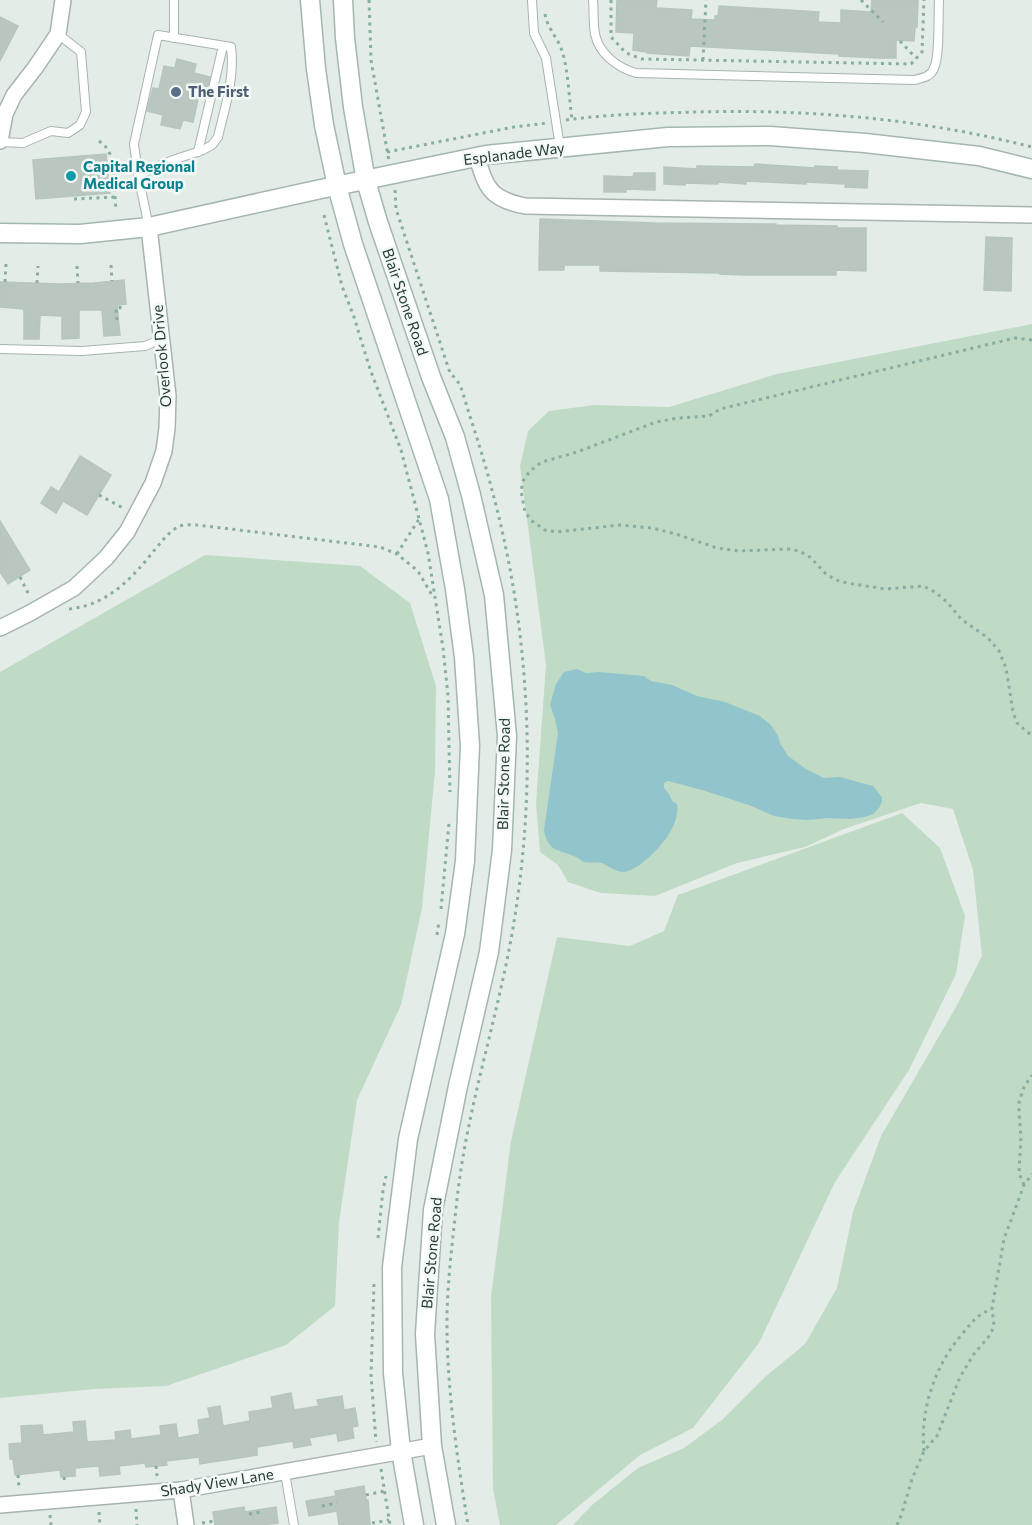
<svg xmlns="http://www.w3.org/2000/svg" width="1032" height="1525" viewBox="0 0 1032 1525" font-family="Commissioner,sans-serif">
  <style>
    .green { fill: #bfdbc6 }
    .water { fill: #92c4cc }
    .building { fill: #bac7c1; stroke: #b7c5bf; stroke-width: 1.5 }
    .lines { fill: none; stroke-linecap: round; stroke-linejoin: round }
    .lane-casing { stroke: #a7b4af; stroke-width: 10 }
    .street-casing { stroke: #a7b4af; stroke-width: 18 }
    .secondary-casing { stroke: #a3b7b0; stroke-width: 21 }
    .path { stroke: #88ada1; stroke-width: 3; stroke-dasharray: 3 4.5; stroke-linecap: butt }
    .lane { stroke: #fff; stroke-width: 8 }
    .street { stroke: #fff; stroke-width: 15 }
    .secondary { stroke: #fff; stroke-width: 18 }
    .service-dot { fill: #5c6f8a; stroke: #f4f9f7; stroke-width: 2 }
    .culture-dot { fill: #0f9aa8; stroke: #f4f9f7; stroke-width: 2 }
    .labels { text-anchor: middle; stroke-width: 5; stroke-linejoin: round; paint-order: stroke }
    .service-label { font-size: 15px; font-weight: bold; fill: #4e5e75; stroke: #f4f9f7; text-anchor: start }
    .street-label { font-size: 15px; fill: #253c36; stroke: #f4f9f7 }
    .culture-label { font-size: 15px; font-weight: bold; fill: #0d838f; stroke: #f4f9f7; text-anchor: start }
  </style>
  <rect width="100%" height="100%" fill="#e4ece8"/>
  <g class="green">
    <polygon points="1032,324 1032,1525 573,1525 592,1505 638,1468 684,1448 722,1420 765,1377 805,1344 837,1288 853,1212 881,1136 956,1007 982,956 973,870 953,809 921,803 844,829 805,847 737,863 655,896 601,893 568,882 558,865 540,852 536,803 546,665 520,466 528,431 549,411 594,405 669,407 777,374"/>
    <polygon points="205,555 360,566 410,603 436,686 435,772 422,908 401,1005 357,1100 339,1222 335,1306 286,1345 166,1386 95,1389 0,1398 0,672"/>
    <polygon points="902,813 940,848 965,916 956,974 909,1070 835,1182 759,1343 693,1428 640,1455 556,1525 500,1525 493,1489 491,1297 511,1141 557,937 630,946 664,931 678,895"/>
  </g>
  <path class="water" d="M 577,669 L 586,673 L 599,672 L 644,676 L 651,681 L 672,685 L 697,696 L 725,702 L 760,716 L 771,725 L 778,736 L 780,743 L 788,756 L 806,769 L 824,778 L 840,777 L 873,786 L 882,797 L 882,802 L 879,808 L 873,814 L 865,817 L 850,819 L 829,818 L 806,820 L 793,819 L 774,816 L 749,805 L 702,790 L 668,781 L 664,783 L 664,788 L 669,794 L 672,801 L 677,804 C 679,814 674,826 669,834 C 663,845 637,872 623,872 C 616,872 609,866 602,863 C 596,862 590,863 584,862 C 581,861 579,858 576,857 C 559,849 548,853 544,830 L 558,733 L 555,719 L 550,705 L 556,684 L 564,672 Z"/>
  <g class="building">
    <polygon points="617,0 657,0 656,8 692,10 691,19 715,20 715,16 718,16 719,6 819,12 818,22 841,23 841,10 871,12 872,0 918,0 917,27 915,27 914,41 896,40 896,58 880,58 839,56 839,54 690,46 689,56 647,53 647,52 633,50 634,33 616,32"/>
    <polygon points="0,17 18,26 0,61"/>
    <polygon points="177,59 196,64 194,73 210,77 205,97 199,95 193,122 183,120 180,129 161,125 163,115 147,111 153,88 159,89 164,66 175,68"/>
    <polygon points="106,154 110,193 36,199 33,160"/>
    <polygon points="755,164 815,168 815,166 837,167 837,170 868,171 867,188 845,187 846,184 806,182 806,184 746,181 746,184 718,182 718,184 685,183 685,185 664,184 664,167 697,169 697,166 754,167"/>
    <polygon points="634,173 655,173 655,190 626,189 626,192 604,192 604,176 633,177"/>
    <polygon points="540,219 655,223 776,224 776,225 837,226 837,228 866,228 866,271 836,270 836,275 745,275 720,274 720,273 600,271 600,265 564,265 564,270 539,270"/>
    <polygon points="986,237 1012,238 1011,291 984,290"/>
    <polygon points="124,280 126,304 117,305 120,335 104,336 102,310 79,310 79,338 62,339 62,316 40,315 39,339 24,339 24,309 0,307 0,282 61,284 94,283"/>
    <polygon points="80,456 111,475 87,515 63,501 56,513 41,503 51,487 59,492"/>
    <polygon points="0,521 30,570 8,584 0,572"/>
    <polygon points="291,1393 294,1410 319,1406 317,1400 342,1396 344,1410 355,1408 358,1426 352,1427 354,1438 338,1441 337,1433 309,1438 311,1445 294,1448 293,1441 257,1447 257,1455 200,1464 199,1457 166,1461 167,1465 156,1466 146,1467 145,1463 119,1466 120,1474 100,1476 99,1466 75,1468 75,1476 61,1477 60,1470 15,1475 13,1459 10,1459 9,1444 22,1443 21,1426 42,1425 43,1435 74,1432 73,1422 85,1421 87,1442 116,1440 115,1432 130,1430 131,1439 161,1435 160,1426 176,1424 178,1438 200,1434 198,1420 210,1418 208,1408 220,1406 223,1426 250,1421 249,1412 273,1408 271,1397"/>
    <polygon points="364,1486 366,1500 368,1500 370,1525 339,1525 337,1511 309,1516 306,1501 336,1496 335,1491"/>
    <polygon points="244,1507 245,1512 276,1507 278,1523 261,1525 215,1525 213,1512"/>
  </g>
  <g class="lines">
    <g class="lane-casing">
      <g id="lane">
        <polyline points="174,0 174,38"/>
        <polyline points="532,0 534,33 546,58 560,147"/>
        <path d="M 593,0 C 594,11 593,23 595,34 C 599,54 618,68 636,73 L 914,80 C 922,78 931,77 934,68 C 940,57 938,15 939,0"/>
        <polyline points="0,142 23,143 51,131 68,133 80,125 86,112 81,52 58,34"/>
        <polyline points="198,152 223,46"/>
        <path d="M 138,175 L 173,160 L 203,150 L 212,145 L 218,137 C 225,107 235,78 231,47 L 158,35 L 134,144 L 138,175 L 149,227"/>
        <polyline points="0,349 82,351 145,346 162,339"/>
        <polyline points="285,1473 294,1525"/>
      </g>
    </g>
    <g class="street-casing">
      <g id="street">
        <polyline points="0,141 5,114 14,95 35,68 58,34 63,0"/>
        <path d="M 477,157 C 486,188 490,199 525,206 L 1032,215"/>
        <polyline points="0,628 30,613 74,588 106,558 127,532 153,483 164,451 167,428 168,396 149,227"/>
        <polyline points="181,1490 186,1525"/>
        <polyline points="0,1505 181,1490 432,1446"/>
      </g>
    </g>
    <g class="secondary-casing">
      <g id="secondary">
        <polyline points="310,0 316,69 324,125 337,186 353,244 439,499 455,589 464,657 470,746 465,861 455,934 408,1139 392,1267 393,1373 401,1451 414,1525"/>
        <polyline points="343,0 345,38 353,107 366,181 378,222 431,377 455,437 471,495 494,595 507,736 502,850 489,952 458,1086 433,1210 425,1334 432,1446 446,1525"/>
        <polyline points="0,233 80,234 149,227 321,189 486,155 668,137 770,136 865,143 979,156 1032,169"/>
      </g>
    </g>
    <g class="path">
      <polyline points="369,0 371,60 389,161"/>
      <polyline points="611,0 611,37 626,53 642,59 911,64 922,52 924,0"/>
      <polyline points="861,0 883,22"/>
      <path d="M 545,14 C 547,27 556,36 561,48 C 568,66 569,99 572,119"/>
      <polyline points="900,41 916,58"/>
      <polyline points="703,60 706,0"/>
      <path d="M 566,120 C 610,114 654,113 698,112 C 810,109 923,119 1032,147"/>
      <polyline points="99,141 107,148 112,158 116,210"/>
      <polyline points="387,152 514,127 548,123"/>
      <path d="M 395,190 L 396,209 L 450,373 C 453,376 456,379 458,382 C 463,390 465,401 468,410 C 477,438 486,466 493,494 C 533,643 538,805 508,955 C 491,1040 464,1123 456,1209 C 452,1244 448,1279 447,1314 C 446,1383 457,1457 468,1525"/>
      <polyline points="74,199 115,197"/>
      <polyline points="324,215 342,286 354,317 370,369 401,450 428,553 443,648 448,696 450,792"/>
      <polyline points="111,265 112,281"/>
      <polyline points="77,266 78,283"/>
      <polyline points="5,282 6,264"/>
      <polyline points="37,283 38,266"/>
      <polyline points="117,320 116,308 120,308 120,305"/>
      <polyline points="1032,340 1015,338 720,409 709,416 678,418 656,422 577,452 542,462 530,471 523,481 521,491 525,512 532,521 545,530 557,532 620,525 652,528 676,534 717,548 739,551 789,549 799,551 810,557 826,574 836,580 847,583 885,589 923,586 935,592 947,602 961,619 988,638 999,651 1006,668 1013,712 1017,723 1027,732 1032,735"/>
      <polyline points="99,495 123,508"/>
      <polyline points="397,554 419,519"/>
      <polyline points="20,577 29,595"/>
      <path d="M 69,609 C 106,605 130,581 152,553 C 160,544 167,533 178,527 C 183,524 191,525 197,525 L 380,547 L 397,554 L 418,571 L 433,597"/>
      <polyline points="441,909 449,823"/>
      <polyline points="437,935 439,921"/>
      <polyline points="1024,1185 1019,1173 1021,1136 1019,1113 1019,1102 1024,1087 1032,1075"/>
      <polyline points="378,1238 383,1190 386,1176"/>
      <polyline points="374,1284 371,1375 376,1442"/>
      <path d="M 924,1451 C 920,1409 935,1365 963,1333 C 973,1321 976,1316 991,1309"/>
      <polyline points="156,1466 157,1476"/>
      <polyline points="381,1469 390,1525"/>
      <polyline points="18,1475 19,1488"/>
      <polyline points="64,1477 65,1484"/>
      <polyline points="366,1495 385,1491"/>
      <polyline points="322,1506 337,1503"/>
      <polyline points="136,1509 137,1525"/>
      <polyline points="99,1512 100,1525"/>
      <polyline points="249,1514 261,1512"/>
      <polyline points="50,1515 51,1525"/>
      <polyline points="202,1523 214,1521"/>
      <polyline points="372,1523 389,1520"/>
      <polyline points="897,1525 902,1513 912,1479 924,1451 937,1436 960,1377 974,1354 990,1335 994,1326 992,1308 1004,1239 1024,1185 1032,1174"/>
    </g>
    <use href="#lane" class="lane"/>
    <use href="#street" class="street"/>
    <use href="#secondary" class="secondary"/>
  </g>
  <circle class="service-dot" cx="176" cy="92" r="6"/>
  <circle class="culture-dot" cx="71" cy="176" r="6"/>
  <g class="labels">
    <g class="service-label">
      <text x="188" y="97">The First</text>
    </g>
    <g class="street-label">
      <text transform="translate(514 154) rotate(-7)" y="5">Esplanade Way</text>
      <text transform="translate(405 302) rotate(71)" y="5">Blair Stone Road</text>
      <text transform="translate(162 356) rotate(-95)" y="5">Overlook Drive</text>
      <text transform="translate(504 774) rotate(-89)" y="5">Blair Stone Road</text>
      <text transform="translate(432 1253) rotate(-85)" y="5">Blair Stone Road</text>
      <text transform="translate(217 1483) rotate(-9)" y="5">Shady View Lane</text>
    </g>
    <g class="culture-label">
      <text x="83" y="172">Capital Regional<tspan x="83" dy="17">Medical Group</tspan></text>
    </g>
  </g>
</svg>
